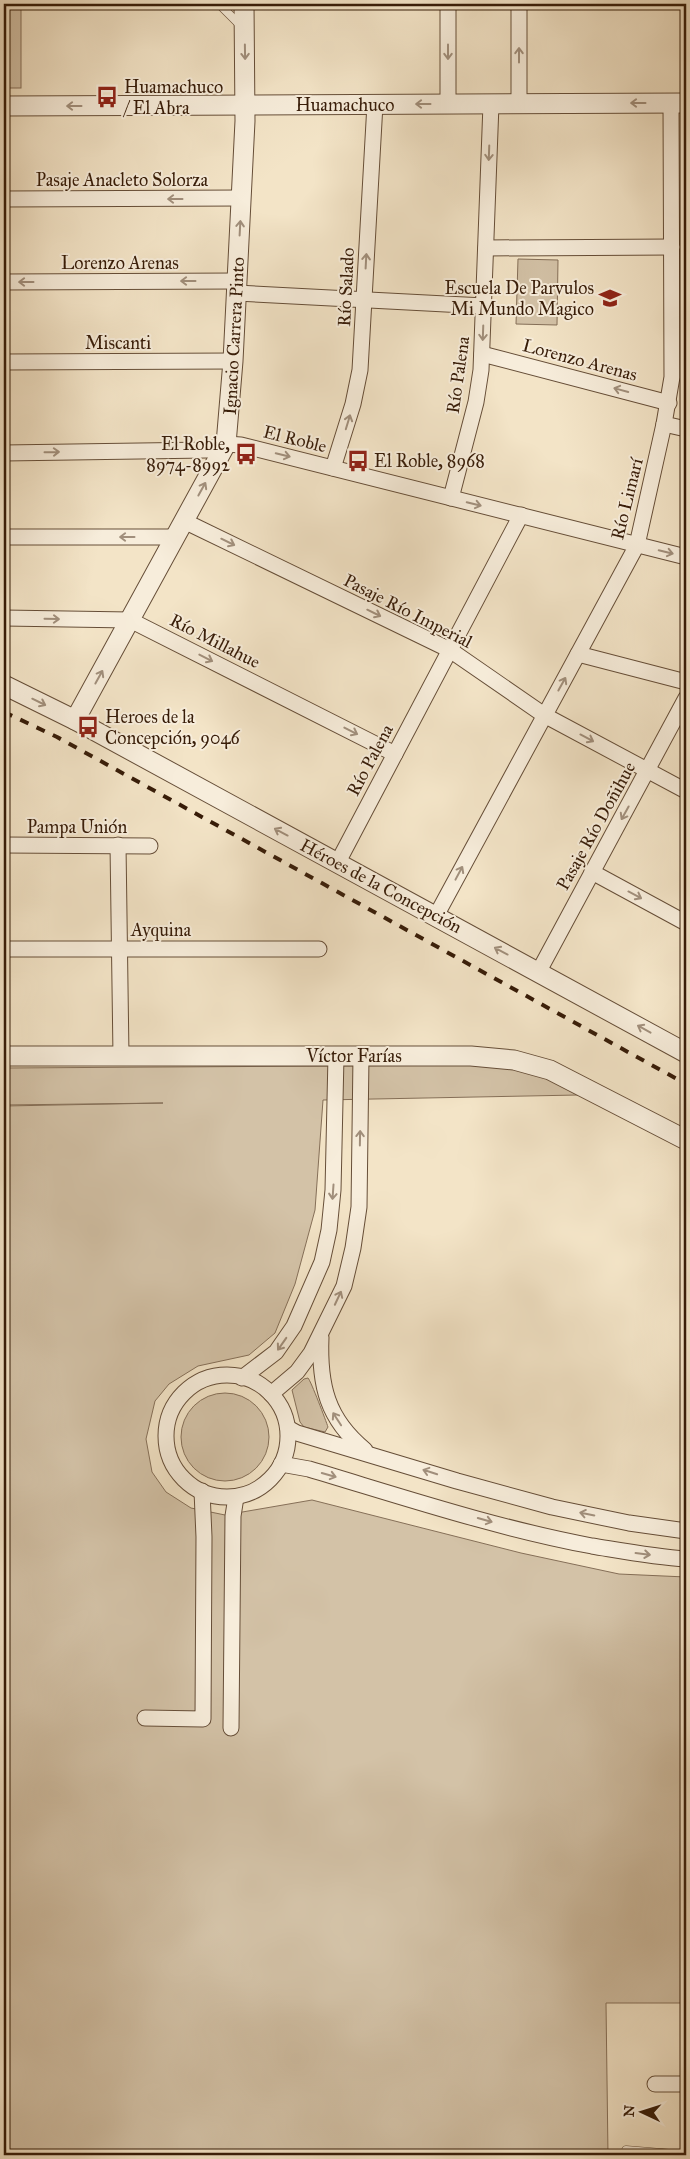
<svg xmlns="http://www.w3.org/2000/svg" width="690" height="2159" viewBox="0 0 690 2159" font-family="'IM FELL Great Primer',serif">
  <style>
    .green { fill: #d3c2a7; stroke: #856f58 }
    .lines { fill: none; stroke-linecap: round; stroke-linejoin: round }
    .service-casing { stroke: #664e38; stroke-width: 9 }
    .minor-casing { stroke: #664e38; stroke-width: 17 }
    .tertiary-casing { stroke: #664e38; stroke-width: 21 }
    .service { stroke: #f7eddb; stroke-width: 8 }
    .minor { stroke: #f7eddb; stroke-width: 15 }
    .tertiary { stroke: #f7eddb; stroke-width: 19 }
    .rail { stroke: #371c08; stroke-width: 4; stroke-dasharray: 9 9; stroke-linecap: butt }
    .oneway { stroke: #a18f7c }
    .labels { text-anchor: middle; stroke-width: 4; stroke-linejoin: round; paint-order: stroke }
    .poi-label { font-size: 18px; fill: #371c08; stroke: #f7eddb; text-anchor: start }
    .street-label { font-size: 18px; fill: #371c08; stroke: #f7eddb }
  </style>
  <rect width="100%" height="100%" fill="#f3e4c7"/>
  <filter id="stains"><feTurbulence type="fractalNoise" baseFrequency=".004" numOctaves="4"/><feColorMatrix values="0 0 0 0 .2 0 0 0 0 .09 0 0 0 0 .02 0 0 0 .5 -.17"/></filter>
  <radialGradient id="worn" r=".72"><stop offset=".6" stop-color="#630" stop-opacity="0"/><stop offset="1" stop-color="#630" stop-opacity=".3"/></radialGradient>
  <g class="green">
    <rect x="4" y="4" width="17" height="84"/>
    <polygon points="518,259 558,260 557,325 516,324"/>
    <polygon points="494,1065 532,1070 578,1095 323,1100 315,1210 295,1284 275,1333 249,1355 198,1366 169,1384 155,1401 146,1439 152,1472 166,1492 191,1508 225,1515 312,1500 521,1553 619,1574 686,1577 686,2003 606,2003 608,2155 4,2155 4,1106 163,1103 4,1105 4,1068"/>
    <path d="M 308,1378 C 311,1381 326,1421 328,1427 L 325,1432 L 304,1427 L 300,1422 L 292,1390 L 304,1379 Z"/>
    <circle cx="225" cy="1437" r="44"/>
  </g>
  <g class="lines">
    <g class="service-casing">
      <g id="service">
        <polyline points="219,4 241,26"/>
        <polyline points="626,2150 686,2155"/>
      </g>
    </g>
    <g class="minor-casing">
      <g id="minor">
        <polyline points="448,4 448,104"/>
        <polyline points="519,4 519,104"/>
        <polyline points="4,199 241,198"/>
        <polyline points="486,248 672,247"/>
        <polyline points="4,282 237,281"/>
        <polyline points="237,293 484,306"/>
        <polyline points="482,354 669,403"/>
        <polyline points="4,362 233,361"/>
        <polyline points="664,424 686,429"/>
        <polyline points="4,453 207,450 226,444 241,445 686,557"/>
        <polyline points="333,468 353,404 360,370 375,104"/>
        <polyline points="451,498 476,402 481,370 491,104"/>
        <polyline points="184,521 450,650 544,715 686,791"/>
        <polyline points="4,537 176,537"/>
        <polyline points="4,618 130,620 395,754"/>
        <polyline points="578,654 686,682"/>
        <polyline points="4,845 150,846"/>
        <polyline points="118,845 121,1056"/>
        <polyline points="338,862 521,515"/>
        <polyline points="592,872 686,923"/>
        <polyline points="436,916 637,545 664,424 672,377 671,103"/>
        <polyline points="4,949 319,949"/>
        <polyline points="539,971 686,698"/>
        <path d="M 321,1337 C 319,1385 327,1419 365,1450"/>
        <circle cx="227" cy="1436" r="61"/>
        <polyline points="242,1378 276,1352 294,1326 322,1262 329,1230 333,1190 336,1056"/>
        <polyline points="271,1394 297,1372 311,1353 344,1286 353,1248 359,1207 361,1056"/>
        <polyline points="288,1428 297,1433 457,1481 552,1507 629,1523 686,1531"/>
        <path d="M 281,1464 L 309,1469 C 403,1497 496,1528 592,1546 C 623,1551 655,1557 686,1559"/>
        <polyline points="145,1718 203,1719 204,1537 202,1491"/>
        <polyline points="231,1728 233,1516 236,1497"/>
        <polyline points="655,2084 686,2084"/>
      </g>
    </g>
    <g class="tertiary-casing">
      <g id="tertiary">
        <polyline points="4,106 686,103"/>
        <polyline points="4,685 75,720 686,1053"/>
        <polyline points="75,720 226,444 233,361 245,121 244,4"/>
        <polyline points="4,1056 471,1056 514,1060 550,1070 686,1140"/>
      </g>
    </g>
    <use href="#service" class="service"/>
    <use href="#minor" class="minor"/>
    <use href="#tertiary" class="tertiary"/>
    <polyline class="rail" points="4,712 57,737 686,1084"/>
  </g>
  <defs><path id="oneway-shaft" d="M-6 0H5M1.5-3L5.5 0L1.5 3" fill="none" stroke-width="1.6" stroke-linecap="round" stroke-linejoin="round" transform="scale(1.25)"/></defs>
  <g class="oneway">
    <use href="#oneway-shaft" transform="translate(245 52) rotate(89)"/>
    <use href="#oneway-shaft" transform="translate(448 52) rotate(90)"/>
    <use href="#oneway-shaft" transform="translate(519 55) rotate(-90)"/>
    <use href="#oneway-shaft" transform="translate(638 103) rotate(180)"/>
    <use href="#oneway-shaft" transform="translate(423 104) rotate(180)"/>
    <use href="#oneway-shaft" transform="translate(74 106) rotate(180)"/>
    <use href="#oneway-shaft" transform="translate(489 153) rotate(92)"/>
    <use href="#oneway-shaft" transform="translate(175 199) rotate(180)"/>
    <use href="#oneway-shaft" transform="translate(240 228) rotate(-87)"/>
    <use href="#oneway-shaft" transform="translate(366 261) rotate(-87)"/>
    <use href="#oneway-shaft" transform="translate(188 281) rotate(180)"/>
    <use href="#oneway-shaft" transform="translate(26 282) rotate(180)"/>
    <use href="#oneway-shaft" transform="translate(483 333) rotate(92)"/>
    <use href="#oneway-shaft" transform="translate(621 390) rotate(-165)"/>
    <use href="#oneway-shaft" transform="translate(348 422) rotate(-73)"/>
    <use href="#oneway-shaft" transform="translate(52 452) rotate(-1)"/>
    <use href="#oneway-shaft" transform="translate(283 455) rotate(14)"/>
    <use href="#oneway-shaft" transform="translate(202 489) rotate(-61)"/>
    <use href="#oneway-shaft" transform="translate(474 504) rotate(14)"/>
    <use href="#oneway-shaft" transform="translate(127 537) rotate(180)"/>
    <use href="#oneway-shaft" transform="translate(228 542) rotate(26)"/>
    <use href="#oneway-shaft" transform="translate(666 552) rotate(14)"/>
    <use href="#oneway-shaft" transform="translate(374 613) rotate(26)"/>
    <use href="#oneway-shaft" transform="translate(52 619) rotate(1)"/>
    <use href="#oneway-shaft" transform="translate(206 658) rotate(27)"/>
    <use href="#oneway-shaft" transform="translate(99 677) rotate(-61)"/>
    <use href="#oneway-shaft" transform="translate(562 684) rotate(-61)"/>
    <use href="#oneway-shaft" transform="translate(39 702) rotate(26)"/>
    <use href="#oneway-shaft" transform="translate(351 731) rotate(27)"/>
    <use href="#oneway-shaft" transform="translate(587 738) rotate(28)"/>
    <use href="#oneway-shaft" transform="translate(625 813) rotate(119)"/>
    <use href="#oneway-shaft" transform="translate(281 832) rotate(-152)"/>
    <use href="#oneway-shaft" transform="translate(459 873) rotate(-62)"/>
    <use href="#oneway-shaft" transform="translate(635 895) rotate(28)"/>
    <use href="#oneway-shaft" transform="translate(501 951) rotate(-152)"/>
    <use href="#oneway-shaft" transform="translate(644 1029) rotate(-151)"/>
    <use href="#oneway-shaft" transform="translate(360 1138) rotate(-89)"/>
    <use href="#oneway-shaft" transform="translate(333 1192) rotate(94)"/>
    <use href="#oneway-shaft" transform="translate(338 1298) rotate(-65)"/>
    <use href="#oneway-shaft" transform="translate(282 1344) rotate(125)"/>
    <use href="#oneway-shaft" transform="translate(337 1419) rotate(-123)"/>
    <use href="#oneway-shaft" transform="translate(430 1472) rotate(-162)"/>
    <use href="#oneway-shaft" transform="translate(329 1475) rotate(16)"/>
    <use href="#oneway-shaft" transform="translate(587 1514) rotate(-169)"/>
    <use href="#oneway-shaft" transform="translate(485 1520) rotate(16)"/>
    <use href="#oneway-shaft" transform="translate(643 1554) rotate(7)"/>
  </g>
  <defs>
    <g id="bus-bare" transform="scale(1.725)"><path d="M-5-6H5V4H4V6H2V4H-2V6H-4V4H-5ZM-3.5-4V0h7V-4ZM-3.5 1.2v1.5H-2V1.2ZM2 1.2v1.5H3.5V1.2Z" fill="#8f2418" stroke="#f7eddb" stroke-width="2.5" paint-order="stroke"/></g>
    <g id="school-bare" transform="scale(1.725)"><path d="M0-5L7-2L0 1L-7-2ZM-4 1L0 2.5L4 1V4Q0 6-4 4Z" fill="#8f2418" stroke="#f7eddb" stroke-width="2.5" paint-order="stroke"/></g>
  </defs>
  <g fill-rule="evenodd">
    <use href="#bus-bare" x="107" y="97"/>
    <use href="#school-bare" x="610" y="298"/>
    <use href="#bus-bare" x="246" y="454"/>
    <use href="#bus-bare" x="358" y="461"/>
    <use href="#bus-bare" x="88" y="727"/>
  </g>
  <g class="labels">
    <g class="poi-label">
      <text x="124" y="93">Huamachuco<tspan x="124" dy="21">/ El Abra</tspan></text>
      <text x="594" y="294" text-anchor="end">Escuela De Parvulos<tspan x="594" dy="21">Mi Mundo Magico</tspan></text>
      <text x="230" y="450" text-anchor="end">El Roble,<tspan x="230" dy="21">8974-8992</tspan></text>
      <text x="374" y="467">El Roble, 8968</text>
      <text x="105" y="723">Heroes de la<tspan x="105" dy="21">Concepción, 9046</tspan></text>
    </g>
    <g class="street-label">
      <text x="345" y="111">Huamachuco</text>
      <text x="122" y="186">Pasaje Anacleto Solorza</text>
      <text x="120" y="269">Lorenzo Arenas</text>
      <text transform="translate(346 287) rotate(-87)" y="6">Río Salado</text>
      <text transform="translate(234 336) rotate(-87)" y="6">Ignacio Carrera Pinto</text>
      <text x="118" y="349">Miscanti</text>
      <text transform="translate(580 360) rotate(15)" y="6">Lorenzo Arenas</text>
      <text transform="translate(458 375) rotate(-82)" y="6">Río Palena</text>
      <text transform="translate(295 439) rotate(14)" y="6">El Roble</text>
      <text transform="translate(627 499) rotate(-76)" y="6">Río Limarí</text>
      <text transform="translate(408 611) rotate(27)" y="6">Pasaje Río Imperial</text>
      <text transform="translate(215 641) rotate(27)" y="6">Río Millahue</text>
      <text transform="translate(370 760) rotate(-62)" y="6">Río Palena</text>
      <text transform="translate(596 826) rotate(-61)" y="6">Pasaje Río Doñihue</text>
      <text x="77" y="833">Pampa Unión</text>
      <text transform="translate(381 886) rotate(28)" y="6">Héroes de la Concepción</text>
      <text x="161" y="936">Ayquina</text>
      <text x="354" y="1062">Víctor Farías</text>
    </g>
  </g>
  <rect width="690" height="2159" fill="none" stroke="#f3e4c7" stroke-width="20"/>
  <rect x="5" y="5" width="680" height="2149" fill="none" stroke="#371c08" stroke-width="2.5"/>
  <rect x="10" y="10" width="670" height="2139" fill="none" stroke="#371c08"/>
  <g transform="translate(642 2112) rotate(274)" stroke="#f7eddb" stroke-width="4" paint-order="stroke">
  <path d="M0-4L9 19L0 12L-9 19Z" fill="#371c08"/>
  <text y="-8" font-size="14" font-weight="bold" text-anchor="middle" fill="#371c08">N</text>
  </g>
  <rect width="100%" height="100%" filter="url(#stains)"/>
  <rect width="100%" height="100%" fill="url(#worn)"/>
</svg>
